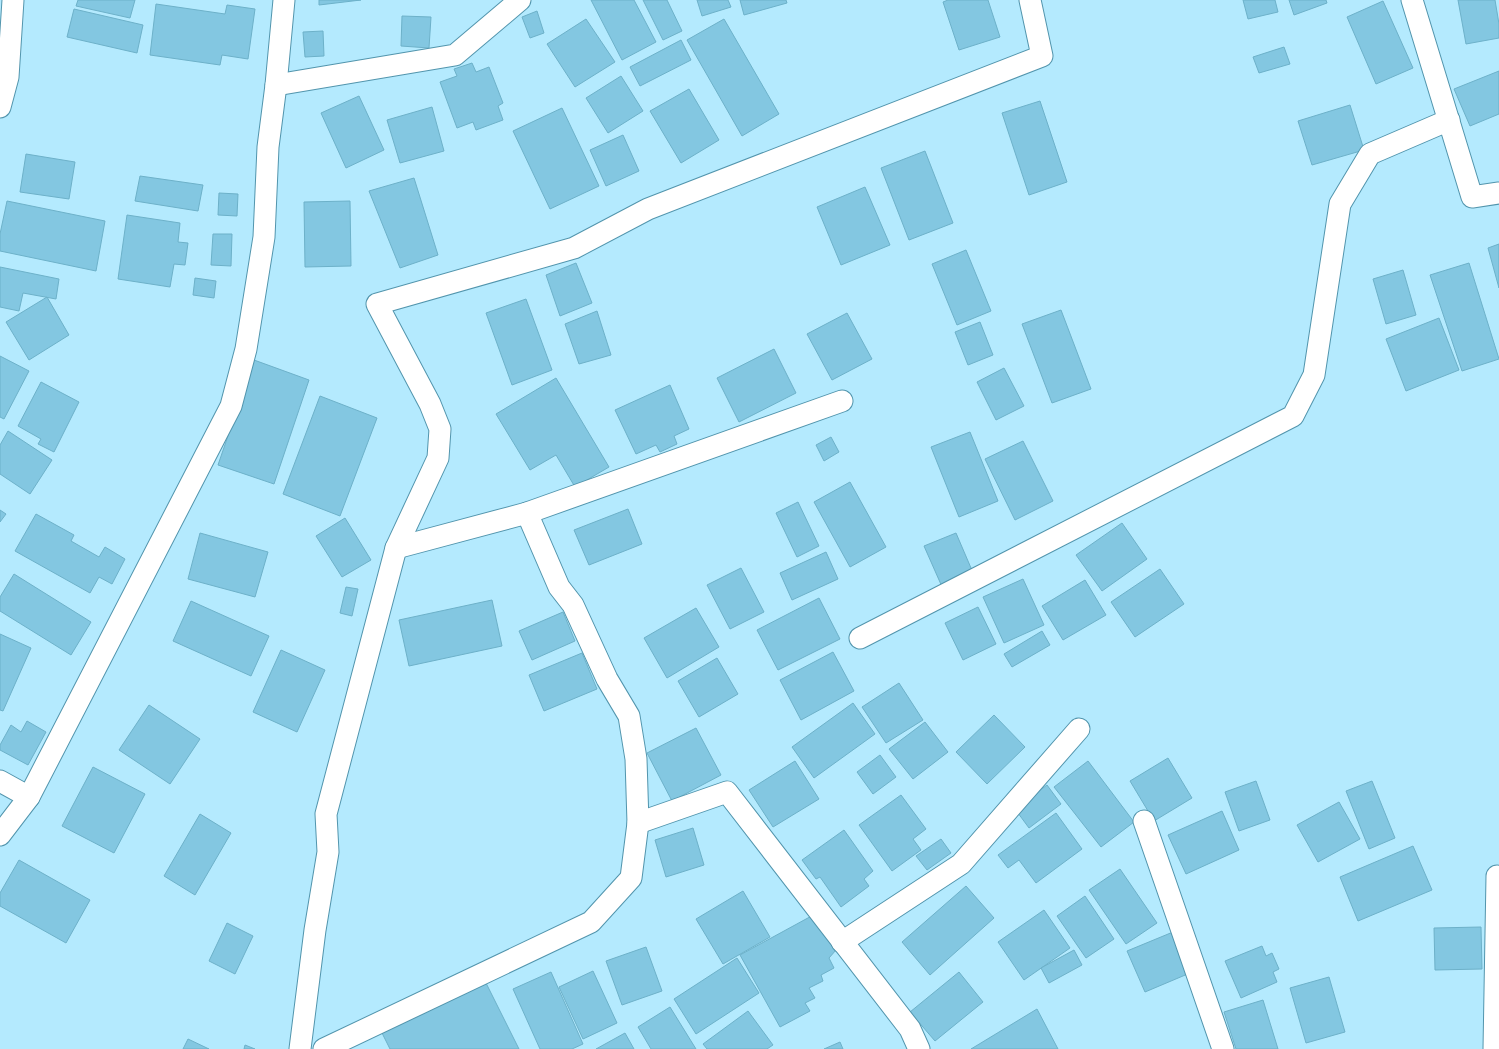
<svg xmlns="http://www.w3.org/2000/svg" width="1499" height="1049" viewBox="0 0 1499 1049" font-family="'Work Sans',sans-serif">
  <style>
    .building { fill: #83c7e1; stroke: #6db1c9 }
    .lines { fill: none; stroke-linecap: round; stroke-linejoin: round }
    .street-casing { stroke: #5295ad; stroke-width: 23 }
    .street { stroke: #fff; stroke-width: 21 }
  </style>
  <rect width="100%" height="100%" fill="#b4eafe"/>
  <g class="building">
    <polygon points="78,0 135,0 130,18 76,6"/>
    <polygon points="319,0 361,0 319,5"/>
    <polygon points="591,0 634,0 656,42 622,60"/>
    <polygon points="643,0 667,0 682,31 663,40"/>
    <polygon points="697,0 728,0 731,7 702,16"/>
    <polygon points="740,0 786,0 787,3 744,15"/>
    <polygon points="948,0 988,0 1000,37 959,50 943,2"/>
    <polygon points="1243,0 1275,0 1278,12 1248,19"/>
    <polygon points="1289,0 1326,0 1327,3 1294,15"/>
    <polygon points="1458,0 1495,0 1499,24 1499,38 1466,44"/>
    <polygon points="1383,1 1413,68 1376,84 1347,17"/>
    <polygon points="156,4 225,14 227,5 255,9 248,59 222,55 220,65 150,55"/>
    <polygon points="74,9 143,25 137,53 67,37"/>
    <polygon points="537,11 544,33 530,38 522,17"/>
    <polygon points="402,16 431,17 429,48 401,46"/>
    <polygon points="586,19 615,62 575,87 547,44"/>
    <polygon points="724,19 779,114 742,136 687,40"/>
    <polygon points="323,31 324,56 305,57 303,32"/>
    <polygon points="681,40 691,60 640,86 630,67"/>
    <polygon points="1284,47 1290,64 1259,73 1253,57"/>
    <polygon points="472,63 476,72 489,67 503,103 498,106 503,120 476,130 473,122 457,128 440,82 457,76 454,69"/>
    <polygon points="1499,71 1499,114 1470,126 1454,89"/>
    <polygon points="621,76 643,111 608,133 586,98"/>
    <polygon points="689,89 719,140 681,163 650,111"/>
    <polygon points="359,96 384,150 346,168 321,113"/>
    <polygon points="1040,101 1067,182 1029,195 1002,113"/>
    <polygon points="1350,105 1364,150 1312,165 1298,121"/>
    <polygon points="432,107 444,151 400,163 387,120"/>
    <polygon points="562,108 599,186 550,209 513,131"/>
    <polygon points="623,135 639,171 606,186 590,150"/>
    <polygon points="925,151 953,223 909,240 881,168"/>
    <polygon points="26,154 75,162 69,199 20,192"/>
    <polygon points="140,176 203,185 198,211 135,201"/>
    <polygon points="414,178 438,255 400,268 369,191"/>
    <polygon points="865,187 890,245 841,265 817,207"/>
    <polygon points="219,193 238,194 237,216 218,215"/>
    <polygon points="7,201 105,221 96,271 0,251 0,234"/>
    <polygon points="350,201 351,266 305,267 304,202"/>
    <polygon points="127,215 180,223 178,242 188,243 185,265 174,264 170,287 118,279"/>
    <polygon points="213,234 232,234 231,266 211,265"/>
    <polygon points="1499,244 1499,288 1488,248"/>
    <polygon points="966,250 991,311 957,325 932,264"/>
    <polygon points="576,263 592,303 560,316 546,275"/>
    <polygon points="1469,263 1499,359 1462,371 1430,275"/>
    <polygon points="0,267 59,279 56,299 23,293 19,311 0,307"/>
    <polygon points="1403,270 1416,315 1386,324 1373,279"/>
    <polygon points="195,278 216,281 214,298 193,295"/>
    <polygon points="47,297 69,335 29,360 6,322"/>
    <polygon points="526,299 552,370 512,385 486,313"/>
    <polygon points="1061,310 1091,389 1052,403 1022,324"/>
    <polygon points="597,311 611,355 579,364 565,324"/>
    <polygon points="847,313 872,359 832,380 807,334"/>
    <polygon points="1439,318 1459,370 1406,391 1386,339"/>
    <polygon points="980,322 993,355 968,365 955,332"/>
    <polygon points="774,349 796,393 739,422 717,378"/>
    <polygon points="0,356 29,371 4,419 0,417"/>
    <polygon points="254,360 309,380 274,484 218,465"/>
    <polygon points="1004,368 1024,406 996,420 977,382"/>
    <polygon points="556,378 609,467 575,487 556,455 530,470 496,414"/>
    <polygon points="41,382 79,402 54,452 38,444 41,439 18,426"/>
    <polygon points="670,385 689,429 674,436 677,444 660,452 656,445 636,454 615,410"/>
    <polygon points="320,396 377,418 340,516 283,494"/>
    <polygon points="8,431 52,460 30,494 0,474 0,445"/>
    <polygon points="970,432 998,501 959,517 931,447"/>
    <polygon points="831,437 839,452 824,461 816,445"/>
    <polygon points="1023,441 1053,501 1015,520 985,459"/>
    <polygon points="850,482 886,547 850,567 814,502"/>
    <polygon points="798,502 819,546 797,557 776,513"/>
    <polygon points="628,509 642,544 589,565 574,530"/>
    <polygon points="0,510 6,514 0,522"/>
    <polygon points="36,514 74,535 71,541 99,557 105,547 125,559 112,584 99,577 90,593 15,551"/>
    <polygon points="345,518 371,560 342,577 316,536"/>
    <polygon points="1122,523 1147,559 1102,591 1076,555"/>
    <polygon points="200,533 268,552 255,597 188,579"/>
    <polygon points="956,533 974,575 943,589 924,546"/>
    <polygon points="826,552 838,579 792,600 780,573"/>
    <polygon points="741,568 764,612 730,629 707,585"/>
    <polygon points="1160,569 1184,604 1135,637 1111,602"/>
    <polygon points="14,574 91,622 71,655 0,611 0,597"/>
    <polygon points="1023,579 1044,625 1004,643 983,597"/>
    <polygon points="1085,580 1106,615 1063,640 1042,606"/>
    <polygon points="346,587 358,589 352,616 340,613"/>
    <polygon points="819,598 840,639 778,670 757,630"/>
    <polygon points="492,600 502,646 409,666 399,620"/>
    <polygon points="191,601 269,636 251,676 173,641"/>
    <polygon points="978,607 996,644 963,660 945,623"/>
    <polygon points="696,608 719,647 667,678 644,638"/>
    <polygon points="563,612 575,641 532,660 519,631"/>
    <polygon points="1042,631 1050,645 1012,667 1004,654"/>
    <polygon points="0,634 31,648 3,711 0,710"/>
    <polygon points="281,650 325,670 297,732 253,712"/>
    <polygon points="833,652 854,691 801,720 780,680"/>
    <polygon points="582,653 597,689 544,711 529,675"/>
    <polygon points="717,658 738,694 699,717 678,681"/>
    <polygon points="899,683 923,720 886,743 862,707"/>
    <polygon points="853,703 875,734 814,778 792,747"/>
    <polygon points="149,705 200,739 170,784 119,750"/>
    <polygon points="994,715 1025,747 987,784 956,752"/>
    <polygon points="27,721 46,732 28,765 0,750 0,745 11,725 21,732"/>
    <polygon points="925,722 948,752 913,779 889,749"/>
    <polygon points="696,728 721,775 672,801 647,753"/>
    <polygon points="880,755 896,777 873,794 857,772"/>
    <polygon points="1168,758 1192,798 1154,821 1130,781"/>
    <polygon points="795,761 819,799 773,827 749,790"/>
    <polygon points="1088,761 1134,822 1101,847 1054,787"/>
    <polygon points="93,767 145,794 114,853 62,826"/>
    <polygon points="1256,781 1270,820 1239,831 1225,792"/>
    <polygon points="1372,781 1395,838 1369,849 1346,791"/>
    <polygon points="1047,785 1061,804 1029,828 1015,809"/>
    <polygon points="901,795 926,829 913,839 921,850 892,871 859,825"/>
    <polygon points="1339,802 1360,839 1318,862 1297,825"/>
    <polygon points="1222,811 1239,850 1186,874 1168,835"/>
    <polygon points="1056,813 1082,849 1036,883 1019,860 1008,868 998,855"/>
    <polygon points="200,814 231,833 195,895 164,876"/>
    <polygon points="693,828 704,865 666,877 655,840"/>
    <polygon points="844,830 873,871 864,879 869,886 841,907 820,877 816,879 802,860"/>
    <polygon points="941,839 951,853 927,870 916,856"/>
    <polygon points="1413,846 1432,890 1358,921 1340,877"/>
    <polygon points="19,860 90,900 66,943 0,906 0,893"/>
    <polygon points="1120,869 1157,923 1126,944 1089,890"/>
    <polygon points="966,886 994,918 930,975 902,942"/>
    <polygon points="743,891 770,937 723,964 696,919"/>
    <polygon points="1085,896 1114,939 1086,958 1057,916"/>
    <polygon points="1044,910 1070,948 1024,980 998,942"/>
    <polygon points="817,913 836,950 829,958 834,968 821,975 823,981 809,988 815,998 805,1003 810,1011 780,1027 740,955"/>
    <polygon points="227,923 253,936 235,974 209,961"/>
    <polygon points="1481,927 1482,969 1435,970 1434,928"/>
    <polygon points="1173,932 1190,973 1145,992 1127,951"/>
    <polygon points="1262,946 1266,956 1272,953 1279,969 1273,972 1277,982 1241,998 1225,961"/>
    <polygon points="646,947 662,991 622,1005 606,961"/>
    <polygon points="1074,950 1082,965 1049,983 1041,968"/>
    <polygon points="737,958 759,993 696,1034 674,999"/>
    <polygon points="593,971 617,1023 583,1039 559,987"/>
    <polygon points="551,972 583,1044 572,1049 540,1049 513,989"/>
    <polygon points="959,972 983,1002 935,1041 910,1012"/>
    <polygon points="1329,977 1345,1032 1306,1043 1290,988"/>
    <polygon points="485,981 519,1049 390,1049 382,1033"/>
    <polygon points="1263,1000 1278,1049 1236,1049 1224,1012"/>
    <polygon points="670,1007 696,1049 651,1049 638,1027"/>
    <polygon points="1037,1009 1058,1049 971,1049"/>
    <polygon points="748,1011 773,1045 767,1049 707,1049 703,1044"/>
    <polygon points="625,1033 634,1049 596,1049"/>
    <polygon points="188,1039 209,1049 183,1049"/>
    <polygon points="840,1042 843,1049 824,1049"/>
    <polygon points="245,1045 255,1049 244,1049"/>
  </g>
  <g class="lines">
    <g class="street-casing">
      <g id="street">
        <polyline points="1412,0 1472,197 1499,193"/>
        <polyline points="276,85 455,55 520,0"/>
        <polyline points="0,107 8,77 13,0"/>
        <polyline points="396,548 527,513 842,401"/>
        <polyline points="860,638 1293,416 1314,375 1340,204 1370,154 1449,120"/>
        <polyline points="0,781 29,797"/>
        <polyline points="1144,821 1223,1049"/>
        <polyline points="638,823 727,792 910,1029 919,1049"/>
        <polyline points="0,835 29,797 231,406 246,349 264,237 268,147 276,85 284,0"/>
        <polyline points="842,942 961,864 1079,729"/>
        <polyline points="300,1049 315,930 328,852 326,814 396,548 438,458 440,429 430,404 377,304 574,248 648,209 1042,56 1030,0"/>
        <polyline points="324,1049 591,922 631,878 638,823 636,759 629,716 607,679 573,605 559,587 527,513"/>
        <polyline points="1494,1049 1497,876"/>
      </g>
    </g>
    <use href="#street" class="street"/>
  </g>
</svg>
